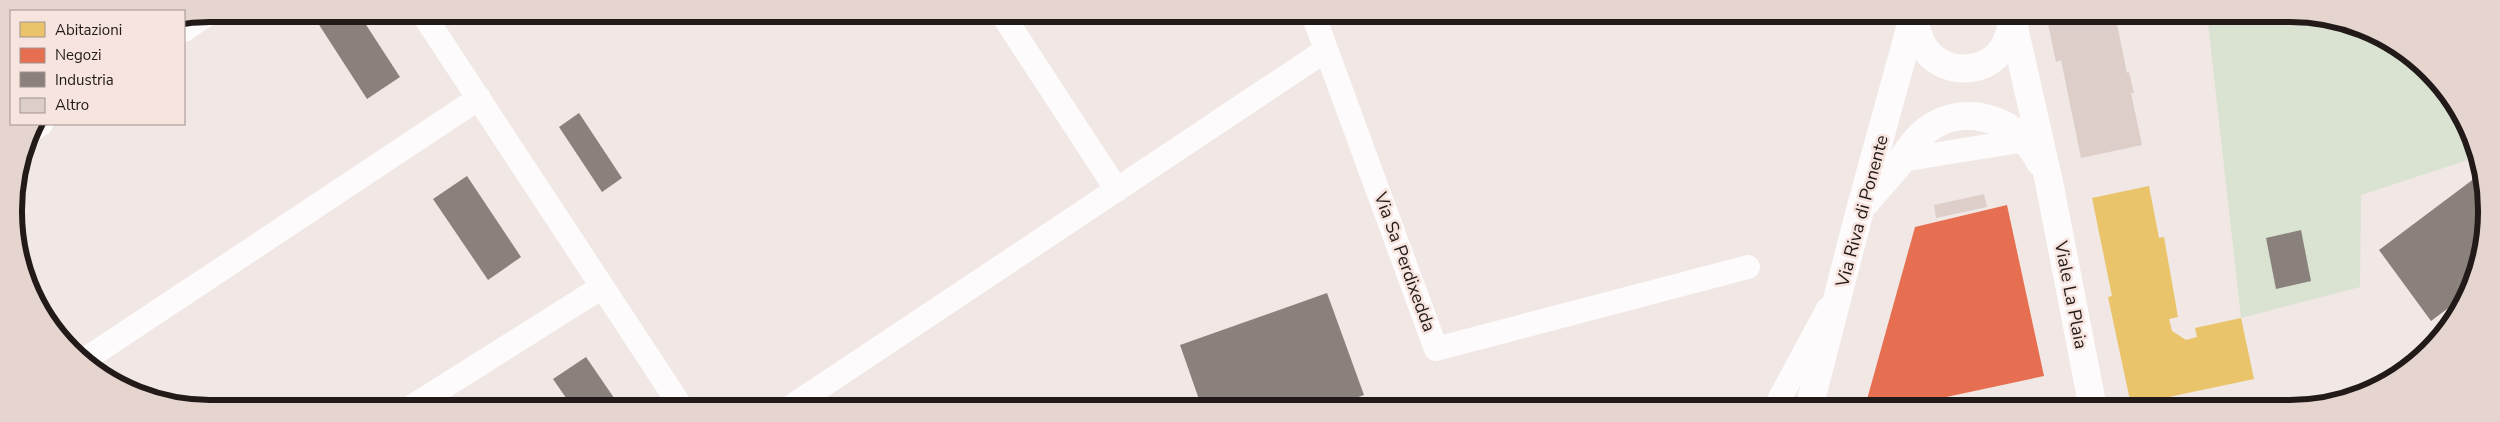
<svg xmlns="http://www.w3.org/2000/svg" width="2500" height="422" viewBox="0 0 2500 422" font-family="'Nunito Sans',sans-serif">
  <style>
    .green { fill: #dae2d1 }
    .homes { fill: #e9c46a }
    .shops { fill: #e76f51 }
    .industry { fill: #8a817c }
    .building { fill: #ddceca }
    .lines { fill: none; stroke-linecap: round; stroke-linejoin: round }
    .lane { stroke: #fdfbfb; stroke-width: 24 }
    .primary { stroke: #fdfbfb; stroke-width: 28 }
    .labels { text-anchor: middle; stroke-width: 5; stroke-linejoin: round; paint-order: stroke }
    .street-label { font-size: 18px; fill: #211a18; stroke: #f7e4de }
    .rim { fill: none; stroke: #211a18; stroke-width: 6 }
  </style>
  <rect width="100%" height="100%" fill="#f1e7e4"/>
  <polygon class="green" points="2207,14 2302,14 2376,34 2437,81 2476,148 2477,157 2361,195 2360,287 2241,318"/>
  <polygon class="homes" points="2149,186 2159,238 2164,237 2178,317 2169,319 2172,331 2186,340 2197,337 2195,328 2241,318 2254,379 2131,405 2108,297 2112,296 2092,198"/>
  <polygon class="shops" points="2007,205 2044,376 1909,405 1866,403 1915,227"/>
  <g class="industry">
    <polygon points="319,14 359,14 400,77 367,99 314,17"/>
    <polygon points="579,113 622,178 602,192 559,127"/>
    <polygon points="2479,175 2486,224 2467,294 2431,321 2379,250"/>
    <polygon points="467,176 521,257 488,280 433,199"/>
    <polygon points="2301,230 2311,281 2276,289 2266,238"/>
    <polygon points="1327,293 1364,395 1328,408 1202,408 1180,345"/>
    <polygon points="586,357 621,408 573,408 553,379"/>
    <polygon points="147,388 152,396 140,392"/>
  </g>
  <g class="building">
    <polygon points="2046,14 2115,14 2127,73 2129,72 2134,93 2131,93 2142,145 2081,158 2061,60 2056,62"/>
    <polygon points="1984,194 1987,207 1936,218 1934,205"/>
  </g>
  <g class="lines">
    <g class="lane">
      <polyline points="423,14 682,408"/>
      <polyline points="1002,14 1117,190"/>
      <polyline points="1313,14 1436,349 1748,267"/>
      <polyline points="184,30 206,15"/>
      <polyline points="33,129 41,124"/>
      <polyline points="1902,160 2025,140"/>
      <polyline points="86,359 479,98"/>
      <polyline points="410,408 602,287"/>
      <polyline points="789,408 1326,50"/>
      <polyline points="1777,408 1780,398 1828,309"/>
    </g>
    <g class="primary">
      <polyline points="2011,14 2049,182 2093,408"/>
      <path d="M 1913,17 C 1916,27 1918,38 1924,47 C 1941,75 1985,76 2003,48 C 2008,40 2010,31 2013,22"/>
      <path d="M 1866,202 C 1878,188 1890,175 1901,161 C 1909,149 1916,138 1928,129 C 1967,101 2020,121 2040,162"/>
      <polyline points="1809,408 1860,210 1914,14"/>
    </g>
  </g>
  <g class="labels">
    <g class="street-label">
      <text transform="translate(1862 211) rotate(-75)" y="6">Via Riva di Ponente</text>
      <text transform="translate(1405 262) rotate(70)" y="6">Via Sa Perdixedda</text>
      <text transform="translate(2071 295) rotate(79)" y="6">Viale La Plaia</text>
    </g>
  </g>
  <path d="M0 0H2500V422H0ZM210 22H2290A188 188 0 0 1 2478 210V212A188 188 0 0 1 2290 400H210A188 188 0 0 1 22 212V210A188 188 0 0 1 210 22Z" fill="#e6d4ce" fill-rule="evenodd"/>
  <path class="rim" d="M210 22H2290A188 188 0 0 1 2478 210V212A188 188 0 0 1 2290 400H210A188 188 0 0 1 22 212V210A188 188 0 0 1 210 22Z"/>
  <rect x="10" y="10" width="175" height="115" fill="#f7e4de" stroke="#a1938f"/>
  <rect x="20" y="22" width="25" height="15" fill="#e9c46a" stroke="#a1938f"/>
  <text x="55" y="35" font-size="15" fill="#211a18">Abitazioni</text>
  <rect x="20" y="48" width="25" height="15" fill="#e76f51" stroke="#a1938f"/>
  <text x="55" y="60" font-size="15" fill="#211a18">Negozi</text>
  <rect x="20" y="72" width="25" height="15" fill="#8a817c" stroke="#a1938f"/>
  <text x="55" y="85" font-size="15" fill="#211a18">Industria</text>
  <rect x="20" y="98" width="25" height="15" fill="#ddceca" stroke="#a1938f"/>
  <text x="55" y="110" font-size="15" fill="#211a18">Altro</text>
</svg>
